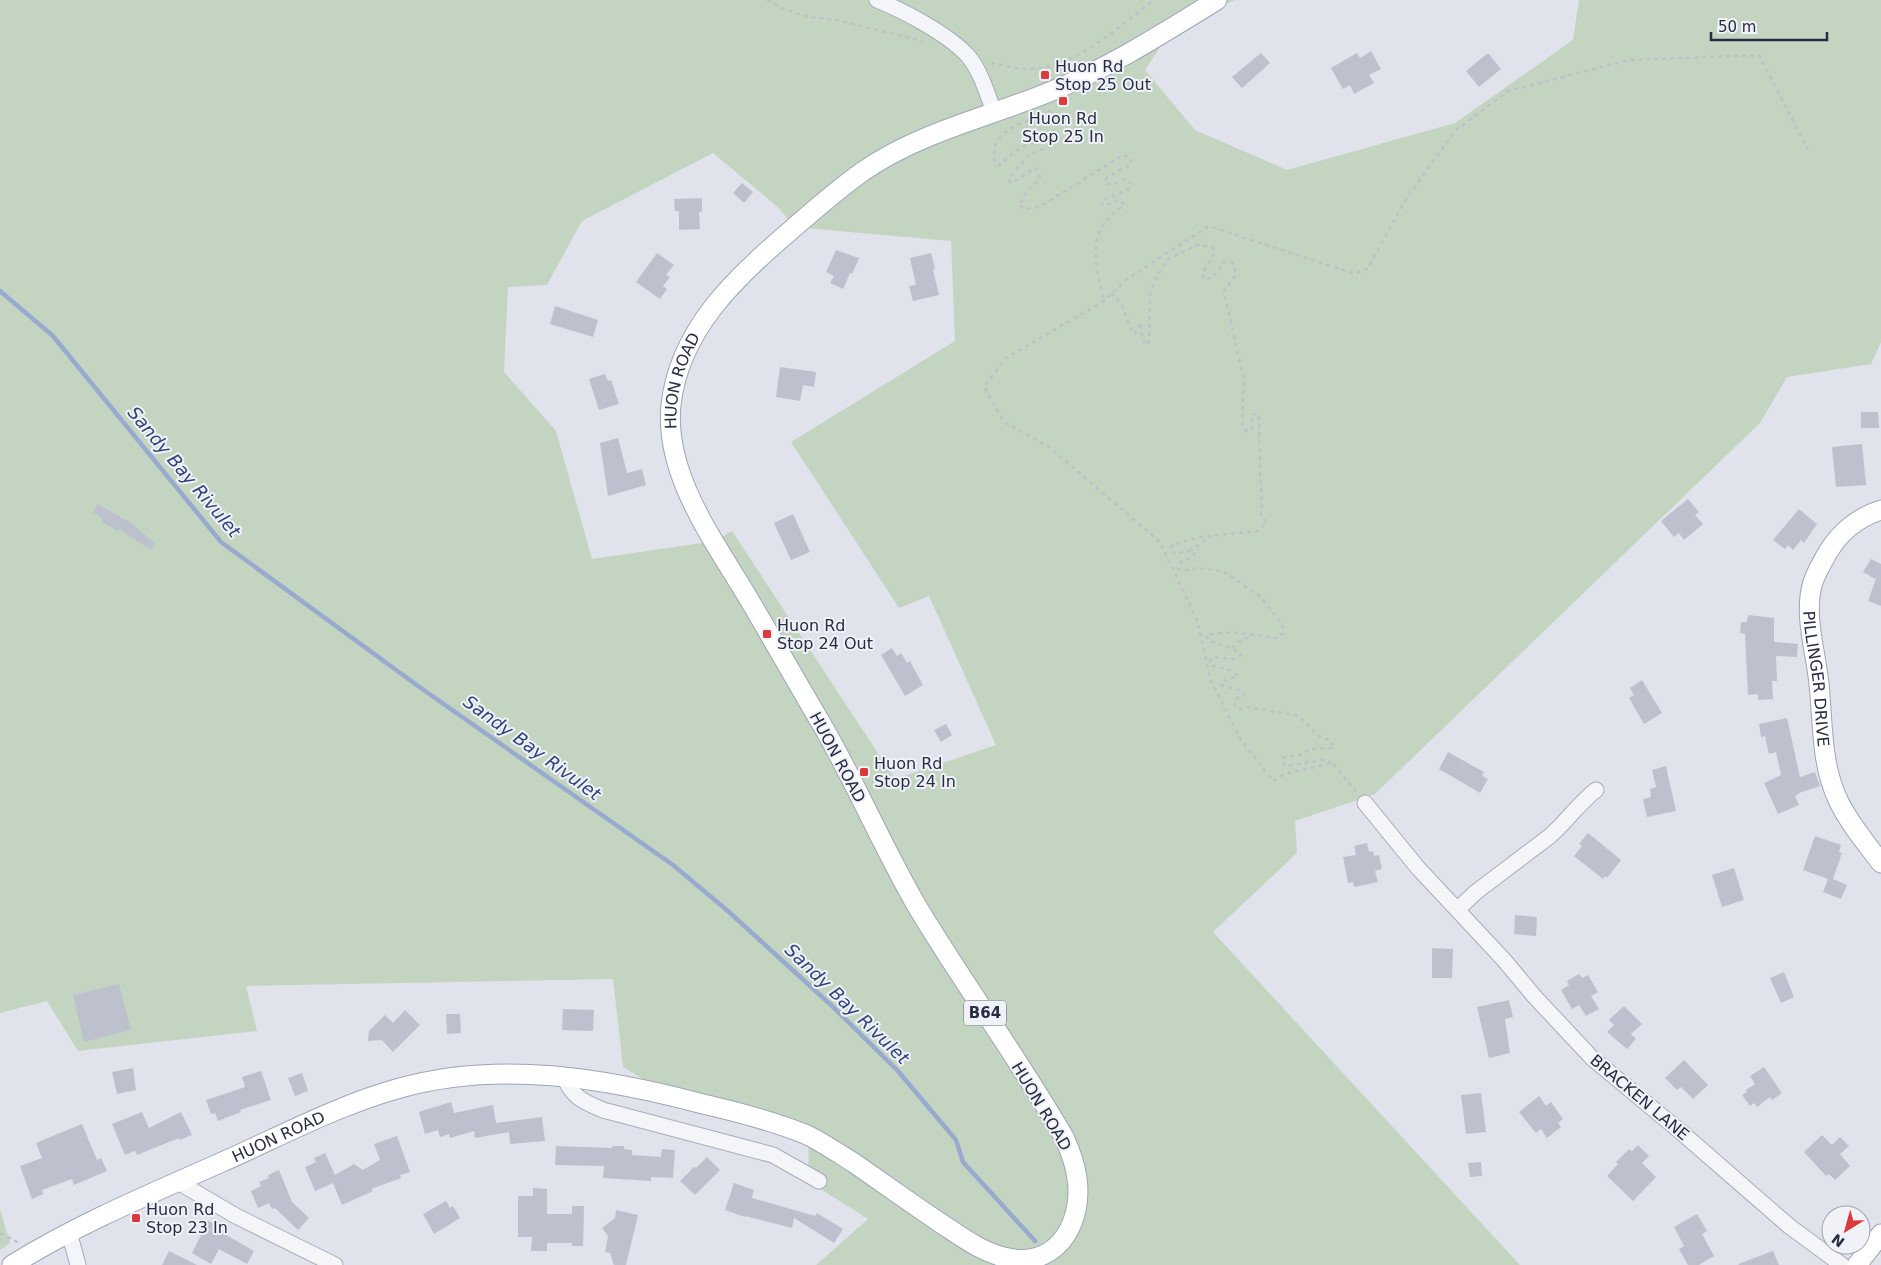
<svg xmlns="http://www.w3.org/2000/svg" width="1881" height="1265" viewBox="0 0 1881 1265" font-family="'DejaVu Sans',sans-serif">
  <style>
    .green { fill: #c3d5c1; fill-rule: evenodd }
    .lines { fill: none; stroke-linecap: round; stroke-linejoin: round }
    .stream { stroke: #98aace; stroke-width: 4.5 }
    .building { fill: #bdc1ce }
    .minor-casing { stroke: #a8acb9; stroke-width: 17 }
    .major-casing { stroke: #9ea5b8; stroke-width: 21 }
    .path { stroke: #bfc1c9; stroke-width: 2.5; stroke-dasharray: 4 4; stroke-linecap: butt }
    .minor { stroke: #f4f5f8; stroke-width: 15 }
    .major { stroke: #fff; stroke-width: 19 }
    .poi-dot { fill: #dc393b; stroke: #f0f2f8; stroke-width: 2 }
    .labels { text-anchor: middle; stroke-width: 4; stroke-linejoin: round; paint-order: stroke }
    .shield { fill: #f0f2f8; stroke: #63687a; stroke-width: 1 }
    .shield-label { font-size: 15px; font-weight: bold; fill: #272d44 }
    .poi-label { font-size: 16px; fill: #272d44; stroke: #f0f2f8; text-anchor: start }
    .street-label { font-size: 16px; fill: #272d44; stroke: #f0f2f8 }
    .water-label { font-size: 18px; font-style: italic; fill: #2d457c; stroke: #f0f2f8 }
  </style>
  <rect width="100%" height="100%" fill="#e0e3eb"/>
  <g class="green">
    <path d="M 0,0 L 1235,0 L 1174,26 L 1145,70 L 1195,130 L 1287,170 L 1455,123 L 1573,40 L 1579,0 L 1881,0 L 1881,342 L 1871,364 L 1787,377 L 1760,423 L 1375,794 L 1295,821 L 1297,853 L 1213,932 L 1520,1265 L 816,1265 L 868,1219 L 808,1181 L 809,1136 L 670,1095 L 623,1067 L 613,979 L 246,986 L 257,1031 L 78,1051 L 47,1001 L 0,1013 ZM 713,153 L 779,208 L 794,227 L 951,241 L 955,341 L 791,442 L 899,608 L 929,596 L 996,745 L 895,779 L 732,531 L 715,541 L 592,559 L 556,431 L 504,372 L 508,287 L 547,285 L 582,221 Z"/>
    <polygon points="0,1209 10,1243 0,1250"/>
  </g>
  <g class="lines">
    <polyline class="stream" points="0,291 53,336 221,542 418,686 673,865 729,912 831,1005 898,1071 956,1140 963,1162 1035,1241"/>
  </g>
  <g class="building">
    <polygon points="1371,51 1381,69 1369,75 1374,83 1354,94 1350,85 1343,89 1331,68 1357,53 1360,58"/>
    <polygon points="1261,53 1270,63 1242,88 1232,77"/>
    <polygon points="1488,53 1501,69 1479,87 1466,71"/>
    <polygon points="742,183 753,192 744,203 733,193"/>
    <polygon points="702,198 702,212 699,212 700,229 679,230 679,211 675,211 674,199"/>
    <polygon points="836,250 859,258 852,274 850,273 843,289 830,283 834,276 826,272"/>
    <polygon points="657,253 674,265 666,275 670,277 663,286 667,289 660,299 636,282"/>
    <polygon points="931,253 935,269 933,270 939,295 913,301 909,286 916,285 910,258"/>
    <polygon points="555,306 598,320 593,337 550,324"/>
    <polygon points="780,367 816,372 814,387 803,385 800,401 776,397"/>
    <polygon points="605,374 608,381 611,380 619,404 599,410 589,379"/>
    <polygon points="1861,412 1878,412 1879,428 1861,428"/>
    <polygon points="618,438 627,473 642,469 646,485 608,496 600,443"/>
    <polygon points="1862,444 1866,485 1836,487 1832,447"/>
    <polygon points="1688,499 1699,512 1695,515 1703,524 1684,540 1679,533 1674,537 1661,521"/>
    <polygon points="98,504 131,523 156,544 151,550 119,529 117,531 101,521 103,519 93,512"/>
    <polygon points="1799,509 1817,524 1804,543 1801,540 1793,550 1788,545 1785,549 1773,540"/>
    <polygon points="793,514 810,552 791,560 774,523"/>
    <polygon points="1871,559 1881,564 1881,606 1868,601 1877,576 1875,579 1863,572"/>
    <polygon points="1748,615 1774,618 1774,642 1798,644 1797,657 1776,656 1777,681 1772,681 1773,699 1758,700 1758,694 1748,695 1745,634 1740,633 1741,622 1747,622"/>
    <polygon points="892,648 897,656 901,653 907,663 910,661 923,685 905,696 881,655"/>
    <polygon points="1642,680 1662,713 1644,724 1629,698 1634,695 1630,688"/>
    <polygon points="1787,718 1800,777 1815,772 1820,786 1799,793 1799,794 1795,796 1799,805 1778,814 1764,783 1781,775 1776,752 1769,754 1765,736 1761,737 1759,724"/>
    <polygon points="946,724 952,735 941,742 934,730"/>
    <polygon points="1448,752 1484,772 1482,776 1488,779 1480,793 1439,769"/>
    <polygon points="1666,766 1676,811 1647,817 1643,799 1651,797 1650,789 1656,787 1652,770"/>
    <polygon points="1588,833 1621,860 1607,878 1605,876 1603,879 1574,856 1582,846 1579,844"/>
    <polygon points="1815,836 1841,845 1839,852 1842,853 1833,879 1847,885 1841,899 1823,892 1828,879 1803,870"/>
    <polygon points="1367,843 1369,852 1373,851 1374,856 1379,855 1382,869 1375,871 1378,882 1354,887 1353,882 1348,883 1343,857 1356,855 1354,846"/>
    <polygon points="1734,868 1744,900 1722,907 1712,875"/>
    <polygon points="1515,915 1537,917 1536,936 1514,934"/>
    <polygon points="1432,948 1453,949 1452,978 1432,978"/>
    <polygon points="1784,972 1794,997 1781,1003 1770,978"/>
    <polygon points="1579,974 1582,978 1588,975 1598,992 1591,996 1599,1009 1586,1016 1579,1005 1572,1009 1561,990 1569,985 1567,981"/>
    <polygon points="119,984 131,1030 84,1042 73,995"/>
    <polygon points="1509,1000 1513,1017 1505,1019 1510,1053 1489,1058 1477,1007"/>
    <polygon points="1624,1006 1642,1024 1631,1034 1636,1039 1627,1049 1607,1032 1614,1025 1609,1020"/>
    <polygon points="563,1009 594,1010 593,1031 562,1030"/>
    <polygon points="405,1010 420,1025 393,1052 382,1040 368,1041 369,1031 385,1015 393,1023"/>
    <polygon points="446,1014 460,1014 461,1033 447,1034"/>
    <polygon points="1684,1060 1708,1085 1693,1099 1681,1087 1677,1090 1665,1078"/>
    <polygon points="1764,1067 1782,1093 1772,1100 1770,1097 1757,1107 1754,1103 1750,1106 1742,1095 1747,1092 1746,1090 1755,1084 1750,1076"/>
    <polygon points="133,1068 136,1090 117,1094 112,1072"/>
    <polygon points="261,1071 271,1100 240,1110 241,1112 218,1121 215,1113 211,1114 206,1100 245,1087 242,1077"/>
    <polygon points="302,1073 308,1091 295,1096 288,1078"/>
    <polygon points="1481,1093 1486,1132 1466,1134 1461,1095"/>
    <polygon points="1539,1096 1546,1106 1551,1102 1563,1119 1558,1123 1561,1127 1547,1138 1541,1129 1536,1133 1519,1112"/>
    <polygon points="451,1102 454,1113 493,1105 496,1123 542,1117 545,1141 510,1144 509,1132 475,1138 474,1131 450,1138 449,1134 440,1137 438,1130 425,1134 419,1112"/>
    <polygon points="142,1112 149,1128 181,1112 192,1135 180,1140 179,1138 137,1155 135,1151 125,1155 112,1124"/>
    <polygon points="82,1124 97,1160 101,1158 107,1171 74,1185 72,1179 42,1190 43,1194 32,1199 20,1166 42,1158 36,1143"/>
    <polygon points="1822,1135 1832,1145 1840,1137 1849,1146 1840,1154 1850,1166 1835,1180 1829,1174 1826,1176 1804,1152"/>
    <polygon points="397,1136 410,1172 400,1175 401,1178 371,1189 373,1191 342,1205 333,1183 315,1191 305,1167 316,1162 314,1158 325,1153 335,1175 354,1164 363,1170 380,1160 374,1144"/>
    <polygon points="1638,1145 1649,1156 1642,1163 1656,1177 1633,1201 1607,1176 1618,1164 1616,1162 1629,1149 1632,1151"/>
    <polygon points="556,1146 612,1148 612,1146 624,1146 624,1149 632,1150 632,1155 661,1157 662,1149 675,1150 673,1178 651,1177 651,1181 603,1178 604,1166 555,1165"/>
    <polygon points="707,1157 720,1170 695,1195 680,1181 694,1167 696,1168"/>
    <polygon points="1481,1162 1482,1176 1470,1177 1468,1163"/>
    <polygon points="279,1170 292,1202 309,1218 298,1230 275,1208 272,1209 269,1203 258,1208 251,1191 261,1186 259,1182 269,1178 268,1175"/>
    <polygon points="734,1183 754,1190 752,1198 815,1216 817,1213 843,1229 834,1243 794,1218 792,1228 745,1216 745,1217 725,1210"/>
    <polygon points="533,1188 547,1189 547,1214 572,1214 572,1206 584,1206 583,1246 572,1246 572,1243 547,1243 547,1251 531,1251 532,1237 518,1237 518,1196 533,1196"/>
    <polygon points="446,1201 450,1208 453,1206 460,1218 434,1234 423,1214"/>
    <polygon points="616,1210 638,1215 626,1265 614,1265 610,1253 605,1252 608,1236 602,1228 615,1218"/>
    <polygon points="1697,1214 1707,1231 1702,1234 1714,1256 1699,1265 1688,1265 1679,1249 1684,1246 1674,1227"/>
    <polygon points="208,1221 228,1231 226,1235 254,1251 247,1264 219,1249 211,1264 192,1253"/>
    <polygon points="169,1251 197,1265 162,1265"/>
    <polygon points="1773,1251 1779,1265 1739,1265 1738,1264"/>
  </g>
  <g class="lines">
    <g class="minor-casing">
      <g id="minor">
        <path d="M 877,0 C 904,11 948,34 968,56 C 981,71 987,94 994,112"/>
        <polyline points="1365,803 1418,868 1504,960 1534,996 1592,1058 1681,1132 1789,1226 1842,1265"/>
        <path d="M 1458,909 L 1476,892 L 1550,836 C 1567,821 1579,803 1596,790"/>
        <path d="M 564,1076 C 571,1097 584,1102 603,1110 L 773,1155 L 819,1181"/>
        <polyline points="178,1182 236,1216 335,1265"/>
        <polyline points="69,1232 78,1265"/>
      </g>
    </g>
    <g class="major-casing">
      <g id="major">
        <path id="s1" d="M 1881,510 C 1859,517 1840,532 1828,552 C 1823,561 1817,571 1813,582 C 1803,614 1816,652 1819,684 C 1823,723 1821,764 1838,800 C 1849,823 1866,843 1881,863"/>
        <path id="s2" d="M 12,1265 C 78,1224 150,1194 220,1163 C 279,1137 338,1105 400,1088 C 499,1060 605,1078 703,1104 C 738,1112 772,1121 805,1134 C 822,1142 838,1153 854,1163 C 883,1183 912,1204 942,1224 C 963,1238 987,1256 1014,1259 C 1061,1264 1083,1219 1077,1178 C 1075,1164 1070,1150 1064,1137 C 1019,1059 965,986 918,908 C 883,848 856,783 821,723 C 796,681 772,638 747,596 C 713,539 664,474 671,405 C 679,330 736,277 790,231 C 814,210 837,190 862,172 C 918,133 985,118 1047,93 C 1107,69 1162,34 1217,0"/>
        <polyline points="1857,1265 1881,1234"/>
      </g>
    </g>
    <g class="path">
      <polyline points="767,0 783,9 809,17 838,20 922,41"/>
      <path d="M 991,63 C 1003,65 1016,69 1029,69 C 1077,67 1118,27 1154,0"/>
      <path d="M 1049,110 L 1049,112 C 1024,125 988,127 995,164 L 1000,165 C 1013,151 1031,138 1051,142 L 1049,147 L 1029,155 L 1011,176 L 1009,181 L 1012,183 L 1035,168 L 1039,172 L 1040,179 L 1028,190 L 1019,205 L 1025,209 L 1039,207 L 1123,155 L 1131,158 L 1131,164 L 1106,178 L 1106,183 L 1112,185 L 1124,179 L 1131,183 L 1128,190 L 1105,199 L 1101,203 L 1105,206 L 1120,200 L 1124,205 C 1118,210 1111,215 1106,221 C 1088,243 1098,276 1104,300"/>
      <path d="M 1111,293 L 1122,305 L 1132,332 L 1135,334 L 1140,322 C 1143,330 1140,337 1146,345 L 1149,341 L 1150,294 L 1156,278 L 1168,259 L 1197,245 L 1213,247 L 1213,256 L 1203,272 L 1203,279 L 1212,278 L 1224,262 L 1233,263 L 1236,275 L 1224,291 L 1244,381 L 1242,421 L 1244,429 L 1248,432 L 1253,426 L 1251,418 L 1254,414 L 1259,415 L 1260,472 L 1262,504 L 1261,516 L 1267,523 L 1257,531 L 1200,537 L 1172,545 L 1170,550 L 1175,554 L 1189,551 L 1195,553 L 1192,557 L 1181,562 L 1178,569 L 1184,570 L 1198,568 L 1223,571 L 1261,597 L 1282,625 L 1284,633 L 1275,638 C 1258,635 1221,629 1206,636 L 1209,641 L 1232,648 L 1241,655 L 1233,659 L 1213,657 L 1210,661 L 1213,666 L 1232,671 L 1238,676 L 1224,681 L 1221,685 L 1242,691 L 1244,695 L 1237,698 L 1234,705 L 1240,709 L 1250,707 L 1299,716 L 1319,736 L 1331,741 L 1334,748 L 1310,749 L 1298,756 L 1287,756 L 1283,758 L 1283,764 L 1286,766 L 1322,760 L 1332,763"/>
      <polyline points="1189,551 1211,537"/>
      <polyline points="1232,648 1240,641 1254,635"/>
      <polyline points="1356,792 1333,763 1284,774 1273,781 1241,740 1211,681 1197,620 1160,542 1048,446 1004,422 984,387 1006,358 1104,301 1127,279 1209,226 1355,274 1368,268 1406,199 1455,131 1508,91 1629,60 1759,55 1808,150"/>
      <polyline points="0,1233 19,1243"/>
    </g>
    <use href="#minor" class="minor"/>
    <use href="#major" class="major"/>
  </g>
  <g class="poi-dot">
    <rect x="1040" y="70" width="10" height="10" rx="2.5"/>
    <rect x="1058" y="96" width="10" height="10" rx="2.5"/>
    <rect x="762" y="629" width="10" height="10" rx="2.5"/>
    <rect x="859" y="767" width="10" height="10" rx="2.5"/>
    <rect x="131" y="1213" width="10" height="10" rx="2.5"/>
  </g>
  <g class="labels">
    <rect class="shield" x="964" y="1000.5" width="42" height="25" rx="4"/>
    <g class="shield-label">
      <text x="985" y="1018">B64</text>
    </g>
    <g class="poi-label">
      <text x="1055" y="72">Huon Rd<tspan x="1055" dy="18">Stop 25 Out</tspan></text>
      <text x="1063" y="124" text-anchor="middle">Huon Rd<tspan x="1063" dy="18">Stop 25 In</tspan></text>
      <text x="777" y="631">Huon Rd<tspan x="777" dy="18">Stop 24 Out</tspan></text>
      <text x="874" y="769">Huon Rd<tspan x="874" dy="18">Stop 24 In</tspan></text>
      <text x="146" y="1215">Huon Rd<tspan x="146" dy="18">Stop 23 In</tspan></text>
    </g>
    <g class="street-label">
      <text dy="6" stroke="none"><textPath href="#s2" startOffset="2111">HUON ROAD</textPath></text>
      <text dy="6" stroke="none"><textPath href="#s1" startOffset="200">PILLINGER DRIVE</textPath></text>
      <text transform="translate(838 757) rotate(62)" y="6">HUON ROAD</text>
      <text transform="translate(1640 1097) rotate(40)" y="6">BRACKEN LANE</text>
      <text transform="translate(1042 1106) rotate(59)" y="6">HUON ROAD</text>
      <text dy="6" stroke="none"><textPath href="#s2" startOffset="296">HUON ROAD</textPath></text>
    </g>
    <g class="water-label">
      <text transform="translate(184 472) rotate(50)" y="6">Sandy Bay Rivulet</text>
      <text transform="translate(532 748) rotate(36)" y="6">Sandy Bay Rivulet</text>
      <text transform="translate(847 1004) rotate(44)" y="6">Sandy Bay Rivulet</text>
    </g>
  </g>
  <g transform="translate(1846 1230) rotate(217)"><circle r="24" fill="#f0f2f8" stroke="#a0a3b0"/>
  <path d="M0-4L9 19L0 12L-9 19Z" fill="#dc393b"/>
  <text y="-8" font-size="14" font-weight="bold" text-anchor="middle" fill="#272d44">N</text>
  </g>
  <path d="M1711 32v8h116v-8" fill="none" stroke="#272d44" stroke-width="2.5"/>
  <text x="1718" y="32" font-size="15" fill="#272d44" stroke="#f0f2f8" stroke-width="4" paint-order="stroke">50 m</text>
</svg>
